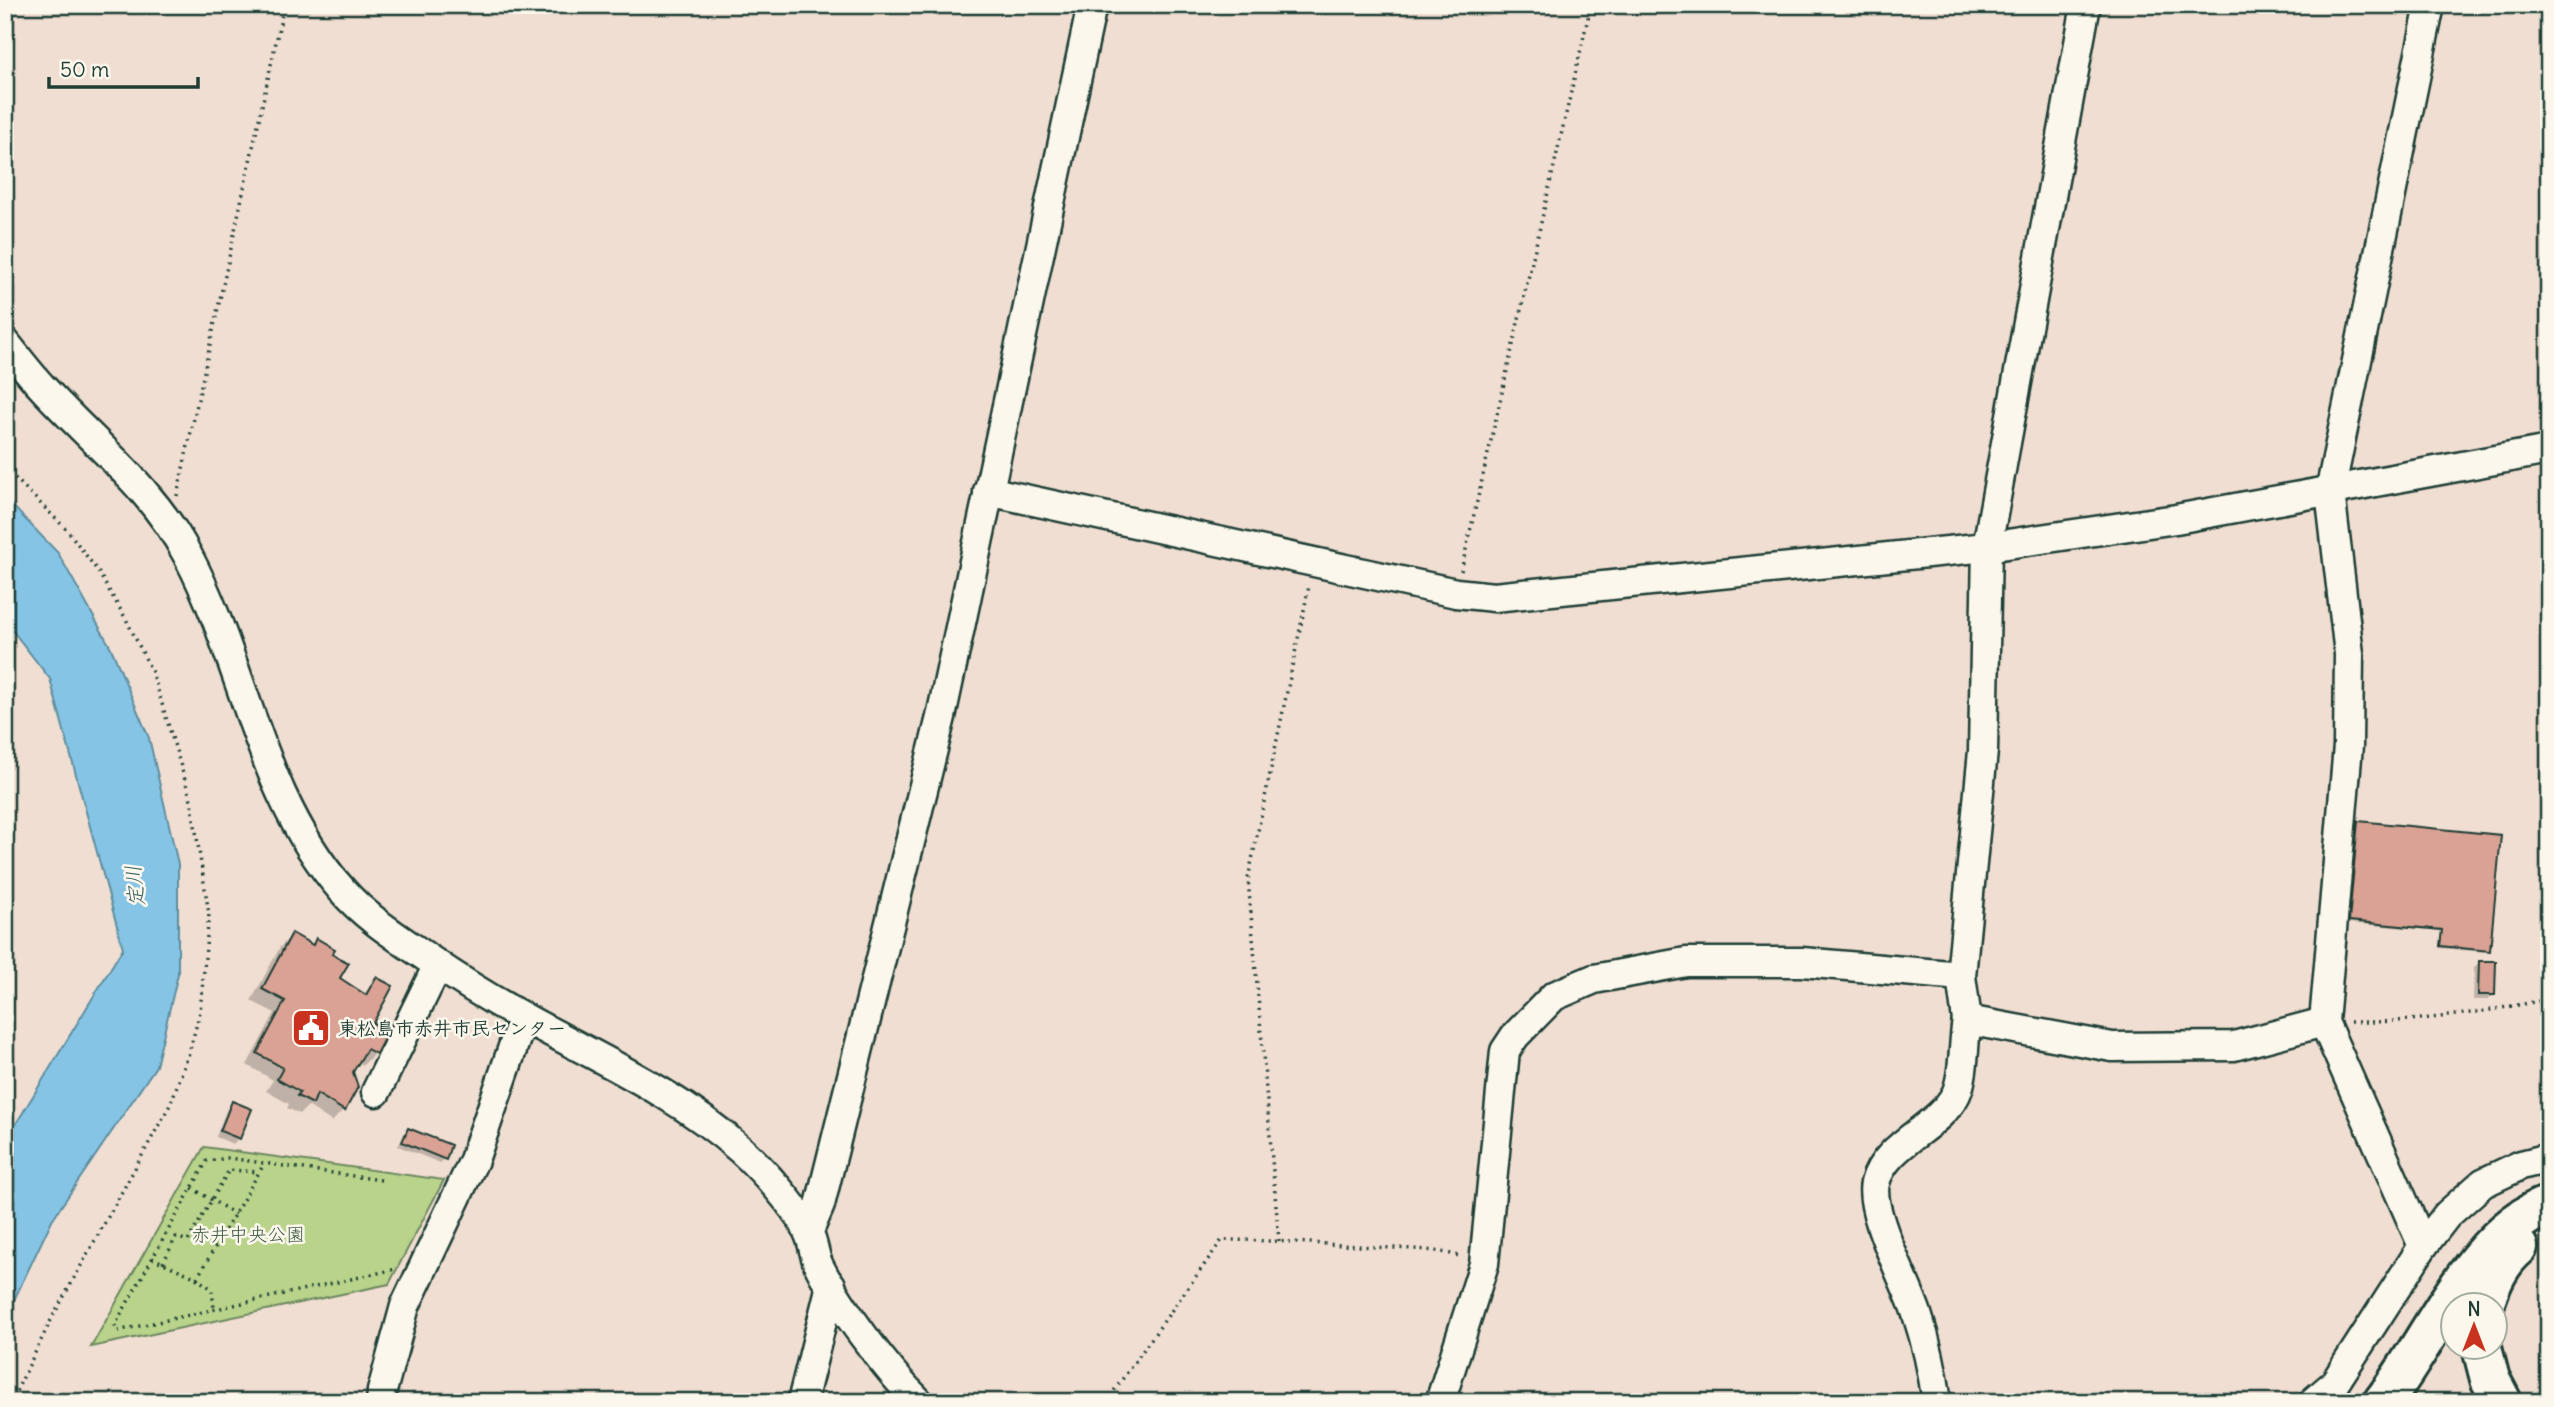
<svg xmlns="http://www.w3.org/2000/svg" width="2554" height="1407" viewBox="0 0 2554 1407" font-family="Delius,'Klee One',sans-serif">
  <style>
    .green { fill: #b9d38b; stroke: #6c8860; stroke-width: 2 }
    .water { fill: #86c4e6; stroke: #5d8e9f; stroke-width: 2 }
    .shadow { fill: #0003 }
    .building { fill: #daa294; stroke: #1f3d34; stroke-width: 2 }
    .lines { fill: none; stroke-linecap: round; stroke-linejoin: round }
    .minor-casing { stroke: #1f3d34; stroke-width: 33 }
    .highway-casing { stroke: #1f3d34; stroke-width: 44 }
    .path { stroke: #1f3d34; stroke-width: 3.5; stroke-dasharray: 2 5; stroke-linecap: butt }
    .minor { stroke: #fbf7ec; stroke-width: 28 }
    .highway { stroke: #fbf7ec; stroke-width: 38 }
    .labels { text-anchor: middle; stroke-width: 5; stroke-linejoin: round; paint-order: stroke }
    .poi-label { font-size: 19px; font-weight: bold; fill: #1f3d34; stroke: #fbf7ec; text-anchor: start }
    .park-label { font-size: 19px; fill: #3e5b45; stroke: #fbf7ec }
    .water-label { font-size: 21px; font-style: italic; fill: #395f60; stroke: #fbf7ec }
  </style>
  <rect width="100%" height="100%" fill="#f1ded2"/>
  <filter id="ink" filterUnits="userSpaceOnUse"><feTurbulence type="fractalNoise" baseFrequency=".0143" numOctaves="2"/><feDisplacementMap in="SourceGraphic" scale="14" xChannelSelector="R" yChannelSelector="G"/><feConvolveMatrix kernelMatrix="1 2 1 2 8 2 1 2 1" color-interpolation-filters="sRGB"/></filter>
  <g filter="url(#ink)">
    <polygon class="green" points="204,1147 444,1180 389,1284 91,1347"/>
    <polygon class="water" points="5,498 58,553 111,648 149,738 178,864 178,974 156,1066 52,1220 5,1319 5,1142 123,948 50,679 5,621"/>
    <g class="shadow">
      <polygon points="2359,823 2488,950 2486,952 2439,948 2441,931 2348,923 2356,826"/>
      <polygon points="292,935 311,946 316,940 330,955 337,979 363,995 377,979 371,1023 375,1053 363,1065 357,1061 351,1072 356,1086 343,1110 332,1122 308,1106 300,1114 287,1108 289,1104 266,1091 273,1080 247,1065 275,1013 251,1001 280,947"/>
      <polygon points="2479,962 2494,995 2488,1000 2473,1000 2474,968"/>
      <polygon points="233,1103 239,1138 233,1144 216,1137 227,1108"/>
      <polygon points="408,1130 444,1159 440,1163 398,1146"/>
    </g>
    <g class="building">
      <polygon points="2358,821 2501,835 2490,951 2440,946 2442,930 2349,921"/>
      <polygon points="292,933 313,945 316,938 335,949 332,954 349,963 340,978 366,995 376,977 393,986 373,1023 388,1031 376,1054 367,1049 353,1072 358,1087 345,1111 317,1094 313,1104 297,1096 300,1092 277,1079 283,1068 257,1053 285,1001 262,989"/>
      <polygon points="2479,961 2496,961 2495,995 2478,995"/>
      <polygon points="232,1101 252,1109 240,1139 220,1131"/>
      <polygon points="408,1128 451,1145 446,1160 402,1142"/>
    </g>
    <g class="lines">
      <g class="minor-casing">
        <g id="minor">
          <path d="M 5,342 C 17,357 29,373 42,387 C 92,442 153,488 188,556 C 245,664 259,796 342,890 C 365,917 397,937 426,957 C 458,979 491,1000 525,1018 C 599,1059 677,1093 741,1150 C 761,1168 799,1209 809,1234 C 814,1245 814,1257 820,1268 C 841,1309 886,1369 919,1402"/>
          <polyline points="988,491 1456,593 1494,597 1987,547 2176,519 2549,450"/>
          <polyline points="1967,1020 1961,976 1983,751 1987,547 2086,5"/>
          <polyline points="376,1092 438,965"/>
          <polyline points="809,1231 820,1205 941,717 1092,5"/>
          <polyline points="2423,1246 2324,1022 2348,746 2349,654 2330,492 2430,5"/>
          <polyline points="381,1402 382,1391 405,1306 474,1160 523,1018"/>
          <polyline points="802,1402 831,1285"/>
          <polyline points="1440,1402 1484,1264 1505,1051 1515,1036 1554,996 1594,979 1686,962 1802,962 1961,976"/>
          <path d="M 1937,1402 C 1933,1373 1926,1341 1917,1314 C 1907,1283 1868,1212 1875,1183 C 1885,1143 1938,1129 1956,1094 C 1965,1075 1963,1041 1967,1020 L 2112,1047 L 2234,1046 L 2324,1022"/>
          <polyline points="2313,1402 2334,1384 2423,1246 2447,1215 2483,1183 2521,1165 2549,1158"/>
        </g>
      </g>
      <g class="highway-casing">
        <g id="highway">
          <path d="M 2484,1306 C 2490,1285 2501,1261 2518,1247"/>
          <polyline points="2482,1348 2490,1379 2502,1402"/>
          <path d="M 2383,1402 C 2430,1341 2475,1231 2549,1205"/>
        </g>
      </g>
      <g class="path">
        <polyline points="5,468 68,531 97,570 126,619 153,674 191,800 209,914 200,1012 189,1053 170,1105 52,1318 11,1402"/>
        <polyline points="177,496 284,5"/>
        <polyline points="1461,571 1591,5"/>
        <path d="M 2350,1022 C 2417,1023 2484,1012 2549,999"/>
        <polyline points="381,1180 228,1158 207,1161 115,1325 117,1331 396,1269"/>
        <polyline points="192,1188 235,1214"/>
        <polyline points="1279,1241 1248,879 1309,586"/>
        <polyline points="152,1258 197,1278 264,1164"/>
        <polyline points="163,1263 176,1237 188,1241 229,1170 259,1172"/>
        <polyline points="196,1278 212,1289 214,1309"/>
        <path d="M 1106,1402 L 1222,1240 C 1273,1240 1324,1244 1375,1247 C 1404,1249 1435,1248 1462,1257"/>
      </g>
      <use href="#minor" class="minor"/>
      <use href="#highway" class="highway"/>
    </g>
  </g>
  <defs>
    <g id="civic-square" transform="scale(2.0125)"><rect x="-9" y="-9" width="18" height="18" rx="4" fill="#c8321e" stroke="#fbf7ec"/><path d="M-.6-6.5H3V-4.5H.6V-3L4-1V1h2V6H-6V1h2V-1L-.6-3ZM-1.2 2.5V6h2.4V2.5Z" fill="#fff"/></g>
  </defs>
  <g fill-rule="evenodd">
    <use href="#civic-square" x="311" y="1028"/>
  </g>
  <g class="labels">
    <g class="poi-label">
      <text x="338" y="1035">東松島市赤井市民センター</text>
    </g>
    <g class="park-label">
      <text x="248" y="1241">赤井中央公園</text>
    </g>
    <g class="water-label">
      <text transform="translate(135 886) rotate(-96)" y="7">定川</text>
    </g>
  </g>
  <rect width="2554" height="1407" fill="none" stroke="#fbf7ec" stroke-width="28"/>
  <rect x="14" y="14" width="2526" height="1379" fill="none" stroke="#1f3d34" stroke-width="2.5" filter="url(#ink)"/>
  <g transform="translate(2474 1326)"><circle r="33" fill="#fbf7ec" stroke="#a3ada2" stroke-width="2"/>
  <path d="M0-5L12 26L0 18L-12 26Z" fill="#c8321e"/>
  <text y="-10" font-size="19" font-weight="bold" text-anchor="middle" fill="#1f3d34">N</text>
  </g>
  <path d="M49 77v10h149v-10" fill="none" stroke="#1f3d34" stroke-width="3.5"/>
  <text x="60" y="77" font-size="21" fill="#1f3d34" stroke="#fbf7ec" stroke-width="5" paint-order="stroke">50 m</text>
</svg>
